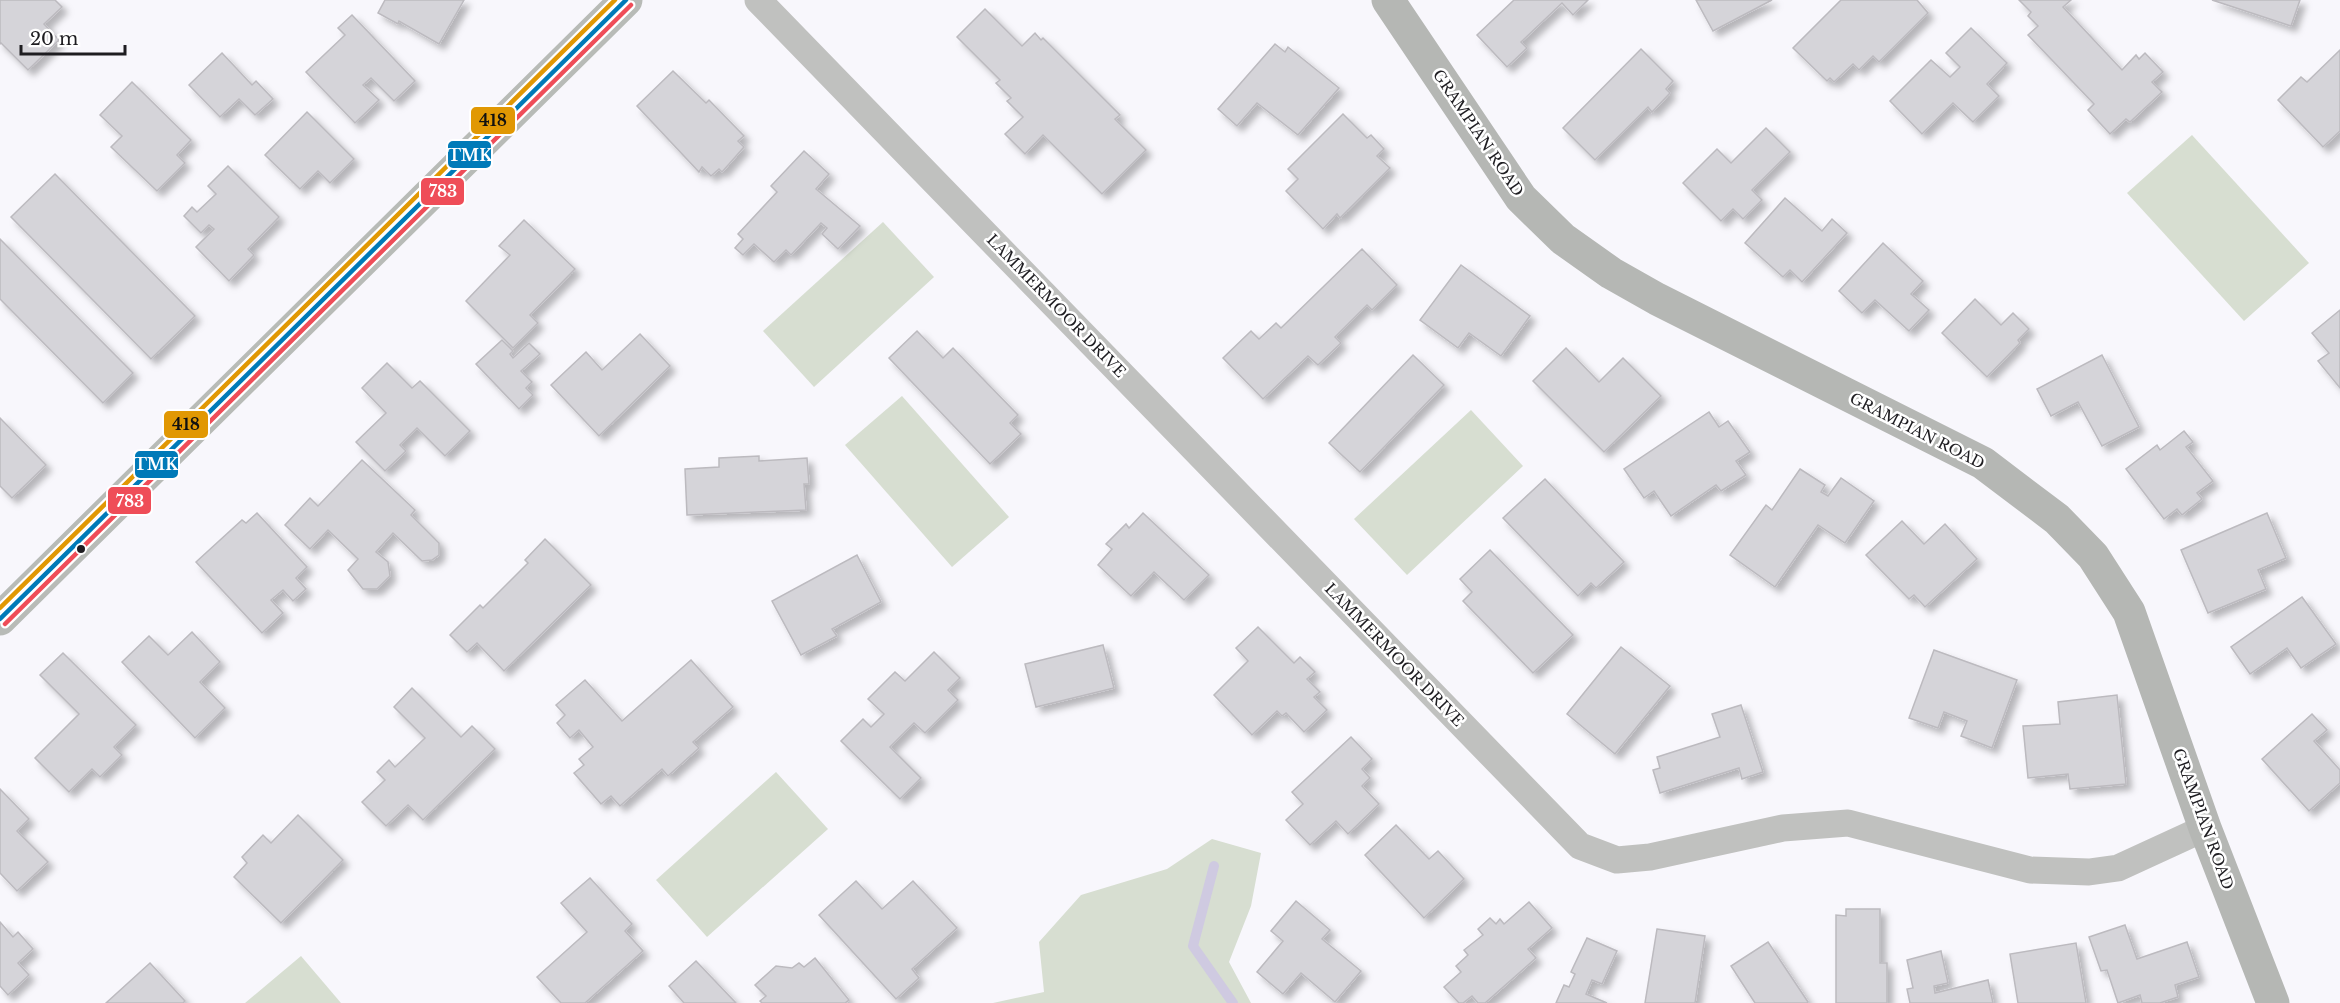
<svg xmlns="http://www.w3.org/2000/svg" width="2340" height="1003" viewBox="0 0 2340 1003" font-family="'Libre Baskerville',serif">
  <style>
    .green { fill: #d7ded1 }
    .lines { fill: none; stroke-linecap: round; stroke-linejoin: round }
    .stream { stroke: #cfcae1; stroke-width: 10 }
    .building { fill: #d5d4d9; stroke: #bcbabf; stroke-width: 1.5; filter: url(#shadow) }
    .street { stroke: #c0c1bf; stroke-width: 27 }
    .secondary { stroke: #b5b7b4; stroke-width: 33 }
    .primary { stroke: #b8bbb7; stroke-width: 33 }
    .bus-1-casing { stroke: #fff; stroke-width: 9 }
    .bus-2-casing { stroke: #fff; stroke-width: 9 }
    .bus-3-casing { stroke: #fff; stroke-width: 9 }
    .bus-1 { stroke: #007ab8; stroke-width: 4.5 }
    .bus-2 { stroke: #ef4d58; stroke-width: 4.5 }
    .bus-3 { stroke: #e19803; stroke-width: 4.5 }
    .bus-dot { fill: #1e1d21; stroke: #fff; stroke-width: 2 }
    .labels { text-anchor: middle; stroke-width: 5; stroke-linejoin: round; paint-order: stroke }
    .street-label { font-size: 15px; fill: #1e1d21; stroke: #fff }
    .line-badge { stroke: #fff; stroke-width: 2 }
    .badge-label { font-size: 16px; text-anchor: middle; font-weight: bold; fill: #fff }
    .pale-badge-label { font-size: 16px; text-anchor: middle; font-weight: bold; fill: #111 }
  </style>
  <defs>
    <filter id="shadow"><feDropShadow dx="5.5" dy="5.5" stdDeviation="3" flood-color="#0004"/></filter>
  </defs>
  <rect width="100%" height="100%" fill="#f8f7fc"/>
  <g class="green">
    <polygon points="2192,135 2309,263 2244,321 2127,193"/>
    <polygon points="883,222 934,277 814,387 763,331"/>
    <polygon points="902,396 1009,517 952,567 845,445"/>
    <polygon points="1471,410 1523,466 1407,575 1354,519"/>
    <polygon points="776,772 828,829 707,937 656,880"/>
    <polygon points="1212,839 1261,853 1251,906 1229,962 1251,1003 993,1003 1044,992 1039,942 1081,895 1167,869"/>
    <polygon points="301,956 341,1003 245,1003"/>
  </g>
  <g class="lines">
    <polyline class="stream" points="1214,866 1193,946 1233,1003"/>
  </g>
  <g class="building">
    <polygon points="0,0 55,0 62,7 44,24 59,40 28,70 1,43 0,44"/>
    <polygon points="385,0 464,0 439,44 399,21 398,24 378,13"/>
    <polygon points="1514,0 1588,0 1573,15 1562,3 1521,42 1527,48 1507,67 1477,35"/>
    <polygon points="1696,0 1772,0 1713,31"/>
    <polygon points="1841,0 1917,0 1928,13 1879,62 1873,56 1859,70 1853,64 1834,82 1830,78 1827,81 1793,48"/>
    <polygon points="2019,0 2071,0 2063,7 2122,70 2136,55 2139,59 2145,53 2163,72 2152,82 2162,92 2130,122 2126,119 2110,134 2088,110 2094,104 2028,35 2038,26 2028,16 2031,12"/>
    <polygon points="2212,0 2300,0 2291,26"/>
    <polygon points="985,9 1022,46 1035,33 1041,40 1043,38 1120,115 1115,119 1146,150 1102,194 1043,135 1025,154 1005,134 1023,117 1007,101 1011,98 996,83 1000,80 957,37"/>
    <polygon points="352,15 415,81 394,101 371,78 363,85 379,100 355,123 306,72 345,35 338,28"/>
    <polygon points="1971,28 2007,63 1987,84 1999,96 1973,122 1953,103 1922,134 1890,101 1931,60 1950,77 1960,67 1946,53"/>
    <polygon points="1275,44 1285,52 1288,47 1339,88 1298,135 1257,103 1237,126 1218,109"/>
    <polygon points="1641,49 1673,81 1666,89 1670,93 1652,112 1648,107 1595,160 1563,128"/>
    <polygon points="2340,50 2340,131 2323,147 2278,100 2301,77 2307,82"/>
    <polygon points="222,53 252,85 256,81 273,99 255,115 239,99 220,117 189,85"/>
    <polygon points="673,71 706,103 709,100 744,136 738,141 744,147 722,172 719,169 711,176 702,167 699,172 637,106"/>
    <polygon points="132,82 191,140 177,155 185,163 157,191 111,147 122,136 100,115"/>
    <polygon points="307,112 354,159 330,183 318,171 300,189 265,155"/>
    <polygon points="1343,114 1367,138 1371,135 1384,149 1377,156 1390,168 1340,218 1337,214 1323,229 1286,191 1298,179 1288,169"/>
    <polygon points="1766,128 1790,152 1752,190 1762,200 1743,219 1733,209 1721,221 1683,183 1717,149 1731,163"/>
    <polygon points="804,151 829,174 816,189 860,226 838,249 822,234 827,228 821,223 791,255 786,250 774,262 754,244 743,255 735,248 743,239 738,234 777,192 771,186"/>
    <polygon points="228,166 279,217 248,249 254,255 229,281 196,247 214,229 209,225 201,233 184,216 192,207 197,212 216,194 208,186"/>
    <polygon points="55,174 195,316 151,359 11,217"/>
    <polygon points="1785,198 1822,231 1832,219 1847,233 1802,282 1790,270 1783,277 1745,243"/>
    <polygon points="524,220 575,269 530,315 538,323 513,348 466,301 510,255 499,246"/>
    <polygon points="0,239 133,373 103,403 0,299"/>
    <polygon points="1883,243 1923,281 1911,294 1929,310 1909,331 1875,300 1862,313 1839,291"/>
    <polygon points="1362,249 1397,285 1372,310 1367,305 1335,337 1341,343 1318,365 1308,356 1263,399 1223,358 1251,331 1259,339 1276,323 1281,328"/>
    <polygon points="1461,265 1530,316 1501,356 1469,333 1458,348 1420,320"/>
    <polygon points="1975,299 2001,325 2013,313 2029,329 2018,340 2020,343 1987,377 1942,333"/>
    <polygon points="2340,310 2340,388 2318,361 2329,353 2312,333"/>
    <polygon points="917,331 943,358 953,348 1018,415 1010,423 1021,434 990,464 889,358"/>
    <polygon points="640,334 670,366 599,436 551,385 586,352 602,370"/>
    <polygon points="502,340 513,351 510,354 513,358 529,343 540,354 521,371 532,382 526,388 533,395 519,409 476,364"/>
    <polygon points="1566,348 1599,382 1623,358 1661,396 1604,452 1533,381"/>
    <polygon points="1413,355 1444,385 1360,472 1329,443"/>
    <polygon points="2102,355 2139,427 2102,446 2078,402 2051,416 2037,389"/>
    <polygon points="387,363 412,388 420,381 470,431 445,456 417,428 400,445 406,451 385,471 356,442 386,413 362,388"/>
    <polygon points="1709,412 1719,427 1728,421 1750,452 1736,461 1746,475 1721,491 1716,485 1671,516 1654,491 1644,498 1624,469"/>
    <polygon points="0,418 46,465 12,498 0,486"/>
    <polygon points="2184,431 2193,442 2186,447 2213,481 2197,493 2202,499 2182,515 2177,509 2164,519 2126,469 2157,445 2160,450"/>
    <polygon points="759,456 759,461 807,458 809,484 804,484 806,510 687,515 685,469 719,467 719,458"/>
    <polygon points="362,460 415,510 411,515 439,543 439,555 432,560 422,561 393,533 376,552 388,562 390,576 377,589 363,589 348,570 358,559 328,530 310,549 285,525 310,498 318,506"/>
    <polygon points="1800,469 1825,485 1821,492 1828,496 1841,478 1874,501 1845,543 1818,525 1775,587 1730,555 1766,505 1772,510"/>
    <polygon points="1545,479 1624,562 1596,588 1591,583 1578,596 1503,518"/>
    <polygon points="257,513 307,567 296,578 306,589 293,601 283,590 271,600 283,613 262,633 196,562 242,520 246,523"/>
    <polygon points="1143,513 1209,575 1184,600 1154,572 1131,596 1098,565 1112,549 1106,544 1126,524 1129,528"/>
    <polygon points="2267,513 2286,558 2258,570 2266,589 2208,613 2181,550"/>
    <polygon points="1902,521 1924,544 1945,524 1977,559 1925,607 1914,595 1909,599 1866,555"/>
    <polygon points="545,539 591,585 504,671 477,643 467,652 450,635 480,605 483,608 528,563 525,560"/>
    <polygon points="1490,550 1573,635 1533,673 1463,601 1472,592 1460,579"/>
    <polygon points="857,555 881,602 832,629 837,636 801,655 772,601"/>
    <polygon points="2302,597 2336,644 2301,668 2287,648 2250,674 2231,647"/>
    <polygon points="1258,627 1294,663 1300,657 1315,672 1307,679 1320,692 1314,697 1327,710 1304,732 1286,713 1282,716 1277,711 1252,735 1214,695 1248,661 1236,648"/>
    <polygon points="192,632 220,662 200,682 225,708 195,738 122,662 149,636 168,655"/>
    <polygon points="1103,645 1114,688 1036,707 1025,664"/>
    <polygon points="1621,647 1670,686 1615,754 1567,714"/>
    <polygon points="1934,650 2017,680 1992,748 1961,736 1967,721 1944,712 1938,728 1909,718"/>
    <polygon points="934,652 960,678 948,690 958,700 925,733 914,723 890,747 921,778 900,799 841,741 863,719 871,727 884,714 868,699 895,672 905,681"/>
    <polygon points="63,653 136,725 114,747 122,755 100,777 92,769 69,792 35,758 79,714 40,675"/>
    <polygon points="691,660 733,707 693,742 699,748 668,776 662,769 620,806 611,796 601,804 574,773 584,765 579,759 593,747 579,730 570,738 557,723 565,715 556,705 585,680 622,721"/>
    <polygon points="412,688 461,737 472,726 495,749 423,820 408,805 386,826 362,802 385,780 377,772 389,760 395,767 425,738 394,707"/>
    <polygon points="2117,695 2126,784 2070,789 2068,774 2028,778 2023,726 2060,724 2058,702"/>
    <polygon points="1741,705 1763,772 1742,779 1739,768 1660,793 1653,770 1660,768 1657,757 1720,737 1712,714"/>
    <polygon points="2312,714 2327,730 2314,741 2340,770 2340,783 2309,811 2262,759"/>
    <polygon points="1351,737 1372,759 1362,769 1370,778 1362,786 1379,804 1348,834 1336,821 1310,845 1286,820 1303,804 1292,792"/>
    <polygon points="0,789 29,819 17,831 48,862 17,891 0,873"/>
    <polygon points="298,815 343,860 281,923 234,877 247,863 242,857 263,835 271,843"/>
    <polygon points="1396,825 1429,859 1438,851 1464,879 1424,918 1365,855"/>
    <polygon points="590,878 632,924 625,931 643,951 585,1003 561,1003 537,977 587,932 561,903"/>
    <polygon points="856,881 882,909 913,881 957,928 912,969 919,978 896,999 819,915"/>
    <polygon points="1296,901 1330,930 1322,939 1361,971 1335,1002 1301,973 1283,994 1257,972 1283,941 1271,931"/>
    <polygon points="1529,902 1552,928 1528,949 1536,958 1485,1003 1478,1003 1472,996 1463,1003 1459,1003 1444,987 1461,972 1456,966 1468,955 1464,950 1483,935 1478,929 1490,918 1496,924 1500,919 1504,924"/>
    <polygon points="1846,909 1880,909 1880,963 1887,963 1887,1003 1836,1003 1836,915 1846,916"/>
    <polygon points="0,922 13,937 18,932 33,949 18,963 29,975 8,995 0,986"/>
    <polygon points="2125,925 2137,959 2187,942 2199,977 2175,985 2178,997 2160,1003 2142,1003 2140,995 2118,1003 2107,970 2101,971 2089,937"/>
    <polygon points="1657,929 1705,936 1695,1003 1645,1003"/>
    <polygon points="1587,938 1617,951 1602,984 1592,980 1586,994 1607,1003 1556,1003 1564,985 1569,987 1575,974 1571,972"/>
    <polygon points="1768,942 1808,1002 1807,1003 1755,1003 1731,966"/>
    <polygon points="2076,943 2086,1003 2018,1003 2010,954"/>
    <polygon points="1941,951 1948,983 1934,986 1935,993 1988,980 1993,1003 1910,1003 1907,989 1913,988 1907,960"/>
    <polygon points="815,958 849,1000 845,1003 762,1003 760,1001 766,996 755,985 776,966 792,968 799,963 804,967"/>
    <polygon points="696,961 736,1003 684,1003 669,986"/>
    <polygon points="150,963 185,1001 183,1003 106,1003"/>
  </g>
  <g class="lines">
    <polyline class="street" points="758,0 1580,846 1617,860 1650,857 1783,828 1848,823 2030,870 2089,872 2118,868 2205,828"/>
    <polyline class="secondary" points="1388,0 1521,198 1563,239 1611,273 1657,299 1983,463 2057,519 2093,556 2129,612 2205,828 2273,1003"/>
    <polyline class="primary" points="0,619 626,0"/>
    <g class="bus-1-casing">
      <polyline id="bus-1" points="0,619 626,0"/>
    </g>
    <g class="bus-2-casing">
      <polyline id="bus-2" points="5,624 631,5"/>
    </g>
    <g class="bus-3-casing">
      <polyline id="bus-3" points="0,608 615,0"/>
    </g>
    <use href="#bus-1" class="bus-1"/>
    <use href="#bus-2" class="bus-2"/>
    <use href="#bus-3" class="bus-3"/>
  </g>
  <circle class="bus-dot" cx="81" cy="549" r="5"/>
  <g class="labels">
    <g class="street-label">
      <text transform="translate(1478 133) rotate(56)" y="5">GRAMPIAN ROAD</text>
      <text transform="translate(1056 306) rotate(46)" y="5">LAMMERMOOR DRIVE</text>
      <text transform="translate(1917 431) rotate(27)" y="5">GRAMPIAN ROAD</text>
      <text transform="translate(1394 655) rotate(46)" y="5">LAMMERMOOR DRIVE</text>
      <text transform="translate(2203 819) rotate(70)" y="5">GRAMPIAN ROAD</text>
    </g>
  </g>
  <g class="line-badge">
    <rect x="470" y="106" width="46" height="29" rx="6" fill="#e19803"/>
    <rect x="447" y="140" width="45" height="29" rx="6" fill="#007ab8"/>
    <rect x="420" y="177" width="45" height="29" rx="6" fill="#ef4d58"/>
    <rect x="163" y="410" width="46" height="29" rx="6" fill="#e19803"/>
    <rect x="134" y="450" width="45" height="29" rx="6" fill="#007ab8"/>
    <rect x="107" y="486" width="45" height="29" rx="6" fill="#ef4d58"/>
  </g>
  <g class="badge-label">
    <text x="470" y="161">TMK</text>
    <text x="443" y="197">783</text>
    <text x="156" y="470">TMK</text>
    <text x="130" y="507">783</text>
  </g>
  <g class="pale-badge-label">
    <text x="493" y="126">418</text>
    <text x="186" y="430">418</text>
  </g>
  <path d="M21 45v9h104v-9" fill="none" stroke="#1e1d21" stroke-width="3"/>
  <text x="30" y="45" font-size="18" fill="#1e1d21" stroke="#ffffff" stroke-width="4.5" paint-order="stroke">20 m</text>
</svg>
